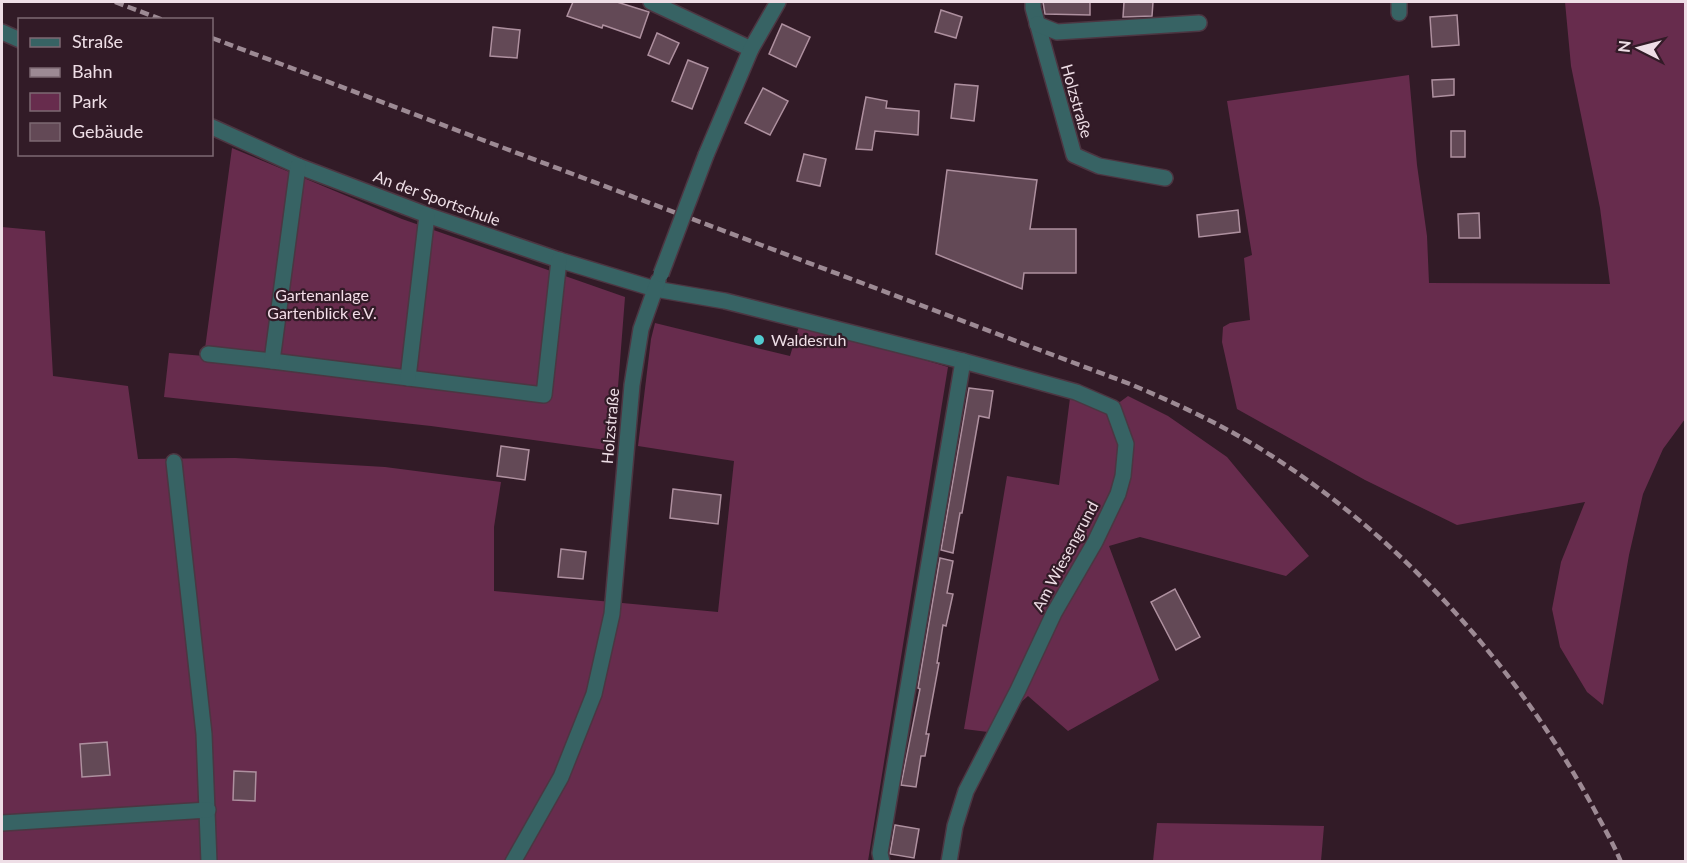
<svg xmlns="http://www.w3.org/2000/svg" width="1687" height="863" viewBox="0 0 1687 863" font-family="Lato,sans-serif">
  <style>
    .green { fill: #672c4d }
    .building { fill: #634956; stroke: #ae909f; stroke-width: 1.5 }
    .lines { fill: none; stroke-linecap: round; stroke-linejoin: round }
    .minor-casing { stroke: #4c3642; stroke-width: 18 }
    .minor { stroke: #376364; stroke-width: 15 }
    .rail { stroke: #9d8a94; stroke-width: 4.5; stroke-dasharray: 9 4.5; stroke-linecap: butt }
    .minor-bridge-casing { stroke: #4c3642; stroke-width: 18; stroke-linecap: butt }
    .minor-bridge { stroke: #376364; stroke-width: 15 }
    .poi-dot { fill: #52ccd0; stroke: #321b27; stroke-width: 2 }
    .labels { text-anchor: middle; stroke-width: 4.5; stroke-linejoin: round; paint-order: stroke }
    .street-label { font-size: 16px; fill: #eedee6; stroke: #321b27 }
    .park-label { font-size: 16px; fill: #f3dde8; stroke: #321b27 }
    .poi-label { font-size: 16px; fill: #eedee6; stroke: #321b27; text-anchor: start }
  </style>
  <rect width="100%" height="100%" fill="#321b27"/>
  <g class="green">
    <polygon points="1565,2 1685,2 1685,419 1663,449 1643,494 1629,555 1603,705 1587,692 1560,647 1552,609 1561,562 1585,502 1457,525 1365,480 1237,409 1222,342 1223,327 1230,323 1250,320 1244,258 1252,255 1227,101 1409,75 1417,165 1427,236 1429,283 1610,284 1600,208 1571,66"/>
    <polygon points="232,148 402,219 625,297 613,451 431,426 164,397 169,353 204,356"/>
    <polygon points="2,227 45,231 53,376 128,386 138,459 235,458 385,467 501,482 494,527 494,591 718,612 734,461 638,446 651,339 655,323 790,356 800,323 948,367 868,861 2,861"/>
    <polygon points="1128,396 1168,416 1227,457 1309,556 1286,576 1140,537 1109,546 1159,680 1068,731 1028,696 988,732 964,729 1007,476 1059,485 1070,398 1105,413"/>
    <polygon points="1157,823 1324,826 1321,861 1153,861"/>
  </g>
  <g class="building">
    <polygon points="573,2 617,2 649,12 640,38 603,25 602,28 567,16"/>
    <polygon points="1043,2 1090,2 1090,15 1045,14"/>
    <polygon points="1124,2 1153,2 1152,16 1123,17"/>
    <polygon points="941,10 962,17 956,38 935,32"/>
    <polygon points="1457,15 1459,45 1432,47 1430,17"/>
    <polygon points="782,24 810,37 796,67 769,54"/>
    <polygon points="493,27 520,30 517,58 490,56"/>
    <polygon points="657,33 679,43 669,64 648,55"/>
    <polygon points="688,60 708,68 692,109 672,101"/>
    <polygon points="1454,79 1454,95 1433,97 1432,80"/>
    <polygon points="955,84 978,86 974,121 951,118"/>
    <polygon points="763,88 788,101 770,135 745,123"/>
    <polygon points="866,97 887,101 886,108 919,111 918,135 875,131 872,150 856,149"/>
    <rect x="1451" y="131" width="14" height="26"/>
    <polygon points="804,154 826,159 820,186 797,181"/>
    <polygon points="947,170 1037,180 1030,229 1076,229 1076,273 1024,273 1022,289 936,254"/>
    <polygon points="1238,210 1240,232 1199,237 1197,215"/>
    <polygon points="1479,213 1480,238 1459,238 1458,214"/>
    <polygon points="969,388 993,391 989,418 979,416 962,513 960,513 953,553 941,550"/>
    <polygon points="501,446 529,450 525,480 497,476"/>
    <polygon points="673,489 721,495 718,524 670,518"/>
    <polygon points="561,549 586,552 583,579 558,577"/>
    <polygon points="940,558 953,561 947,593 953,594 946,626 943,625 937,663 939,663 926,734 929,734 925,756 921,756 916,787 901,785 920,689 918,688"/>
    <polygon points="1175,589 1200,637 1176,650 1151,602"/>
    <polygon points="107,742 110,775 82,777 80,744"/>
    <polygon points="234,771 256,772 255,801 233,800"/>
    <polygon points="895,825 919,829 914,858 890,854"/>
  </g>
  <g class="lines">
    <g class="minor-casing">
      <g id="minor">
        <polyline points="651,2 751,49"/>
        <polyline points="1033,2 1033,8 1074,155 1099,166 1165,178"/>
        <polyline points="1399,13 1399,2"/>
        <polyline points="1037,24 1057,32 1199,23"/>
        <polyline points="2,32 20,40"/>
        <polyline points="212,127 298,166 427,215 559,260 655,289 725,301 963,361 1076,392 1113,408 1126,444 1123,476 1118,494 1095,542 1054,613 1018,690 966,791 955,826 949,862"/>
        <polyline points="706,155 751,49 778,2"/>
        <polyline points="208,354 272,361 544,395 559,260"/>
        <polyline points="272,361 298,166"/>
        <polyline points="408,378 427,215"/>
        <polyline points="174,462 204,734 209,862"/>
        <polyline points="2,823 208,810"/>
        <polyline points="513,862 561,777 594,694 612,614 632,385 641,329 658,281"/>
        <polyline points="882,862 880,853 963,361"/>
      </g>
    </g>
    <use href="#minor" class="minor"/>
    <g class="rail">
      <polyline points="115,2 163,20"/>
      <path d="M 212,38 L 1130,384 C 1173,402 1216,422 1256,446 C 1398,533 1515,663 1594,809 C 1603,826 1613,843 1621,862"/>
    </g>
    <g class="minor-bridge-casing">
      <polyline id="minor-bridge" points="661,274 706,155"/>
    </g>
    <use href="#minor-bridge" class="minor-bridge"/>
  </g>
  <circle class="poi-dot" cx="759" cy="340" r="6"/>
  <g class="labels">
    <g class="street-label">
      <text transform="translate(1077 101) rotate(74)" y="6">Holzstraße</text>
      <text transform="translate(437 198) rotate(20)" y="6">An der Sportschule</text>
      <text transform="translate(610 426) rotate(-85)" y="6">Holzstraße</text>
      <text transform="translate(1065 556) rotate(-62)" y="6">Am Wiesengrund</text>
    </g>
    <g class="park-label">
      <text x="322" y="301">Gartenanlage<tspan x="322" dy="18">Gartenblick e.V.</tspan></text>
    </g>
    <g class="poi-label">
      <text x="771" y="346">Waldesruh</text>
    </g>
  </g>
  <rect width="1687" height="863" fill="none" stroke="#eedee6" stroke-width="6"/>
  <rect x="18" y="18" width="195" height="138" fill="#321b27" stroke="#7d6973" stroke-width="1.5"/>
  <rect x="30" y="38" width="30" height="9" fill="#376364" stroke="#7d6973" stroke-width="1.5"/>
  <text x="72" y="48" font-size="18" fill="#eedee6">Straße</text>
  <rect x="30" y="68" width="30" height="9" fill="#9d8a94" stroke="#7d6973" stroke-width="1.5"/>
  <text x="72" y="78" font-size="18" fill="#eedee6">Bahn</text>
  <rect x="30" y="93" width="30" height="18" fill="#672c4d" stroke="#7d6973" stroke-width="1.5"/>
  <text x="72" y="108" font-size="18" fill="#eedee6">Park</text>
  <rect x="30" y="123" width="30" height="18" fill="#634956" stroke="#7d6973" stroke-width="1.5"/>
  <text x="72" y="138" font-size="18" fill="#eedee6">Gebäude</text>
  <g transform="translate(1639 48) rotate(276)" stroke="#321b27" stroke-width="4.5" paint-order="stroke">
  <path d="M0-4.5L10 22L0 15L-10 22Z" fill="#eedee6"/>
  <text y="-9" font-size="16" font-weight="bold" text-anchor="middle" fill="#eedee6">N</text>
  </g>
</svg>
